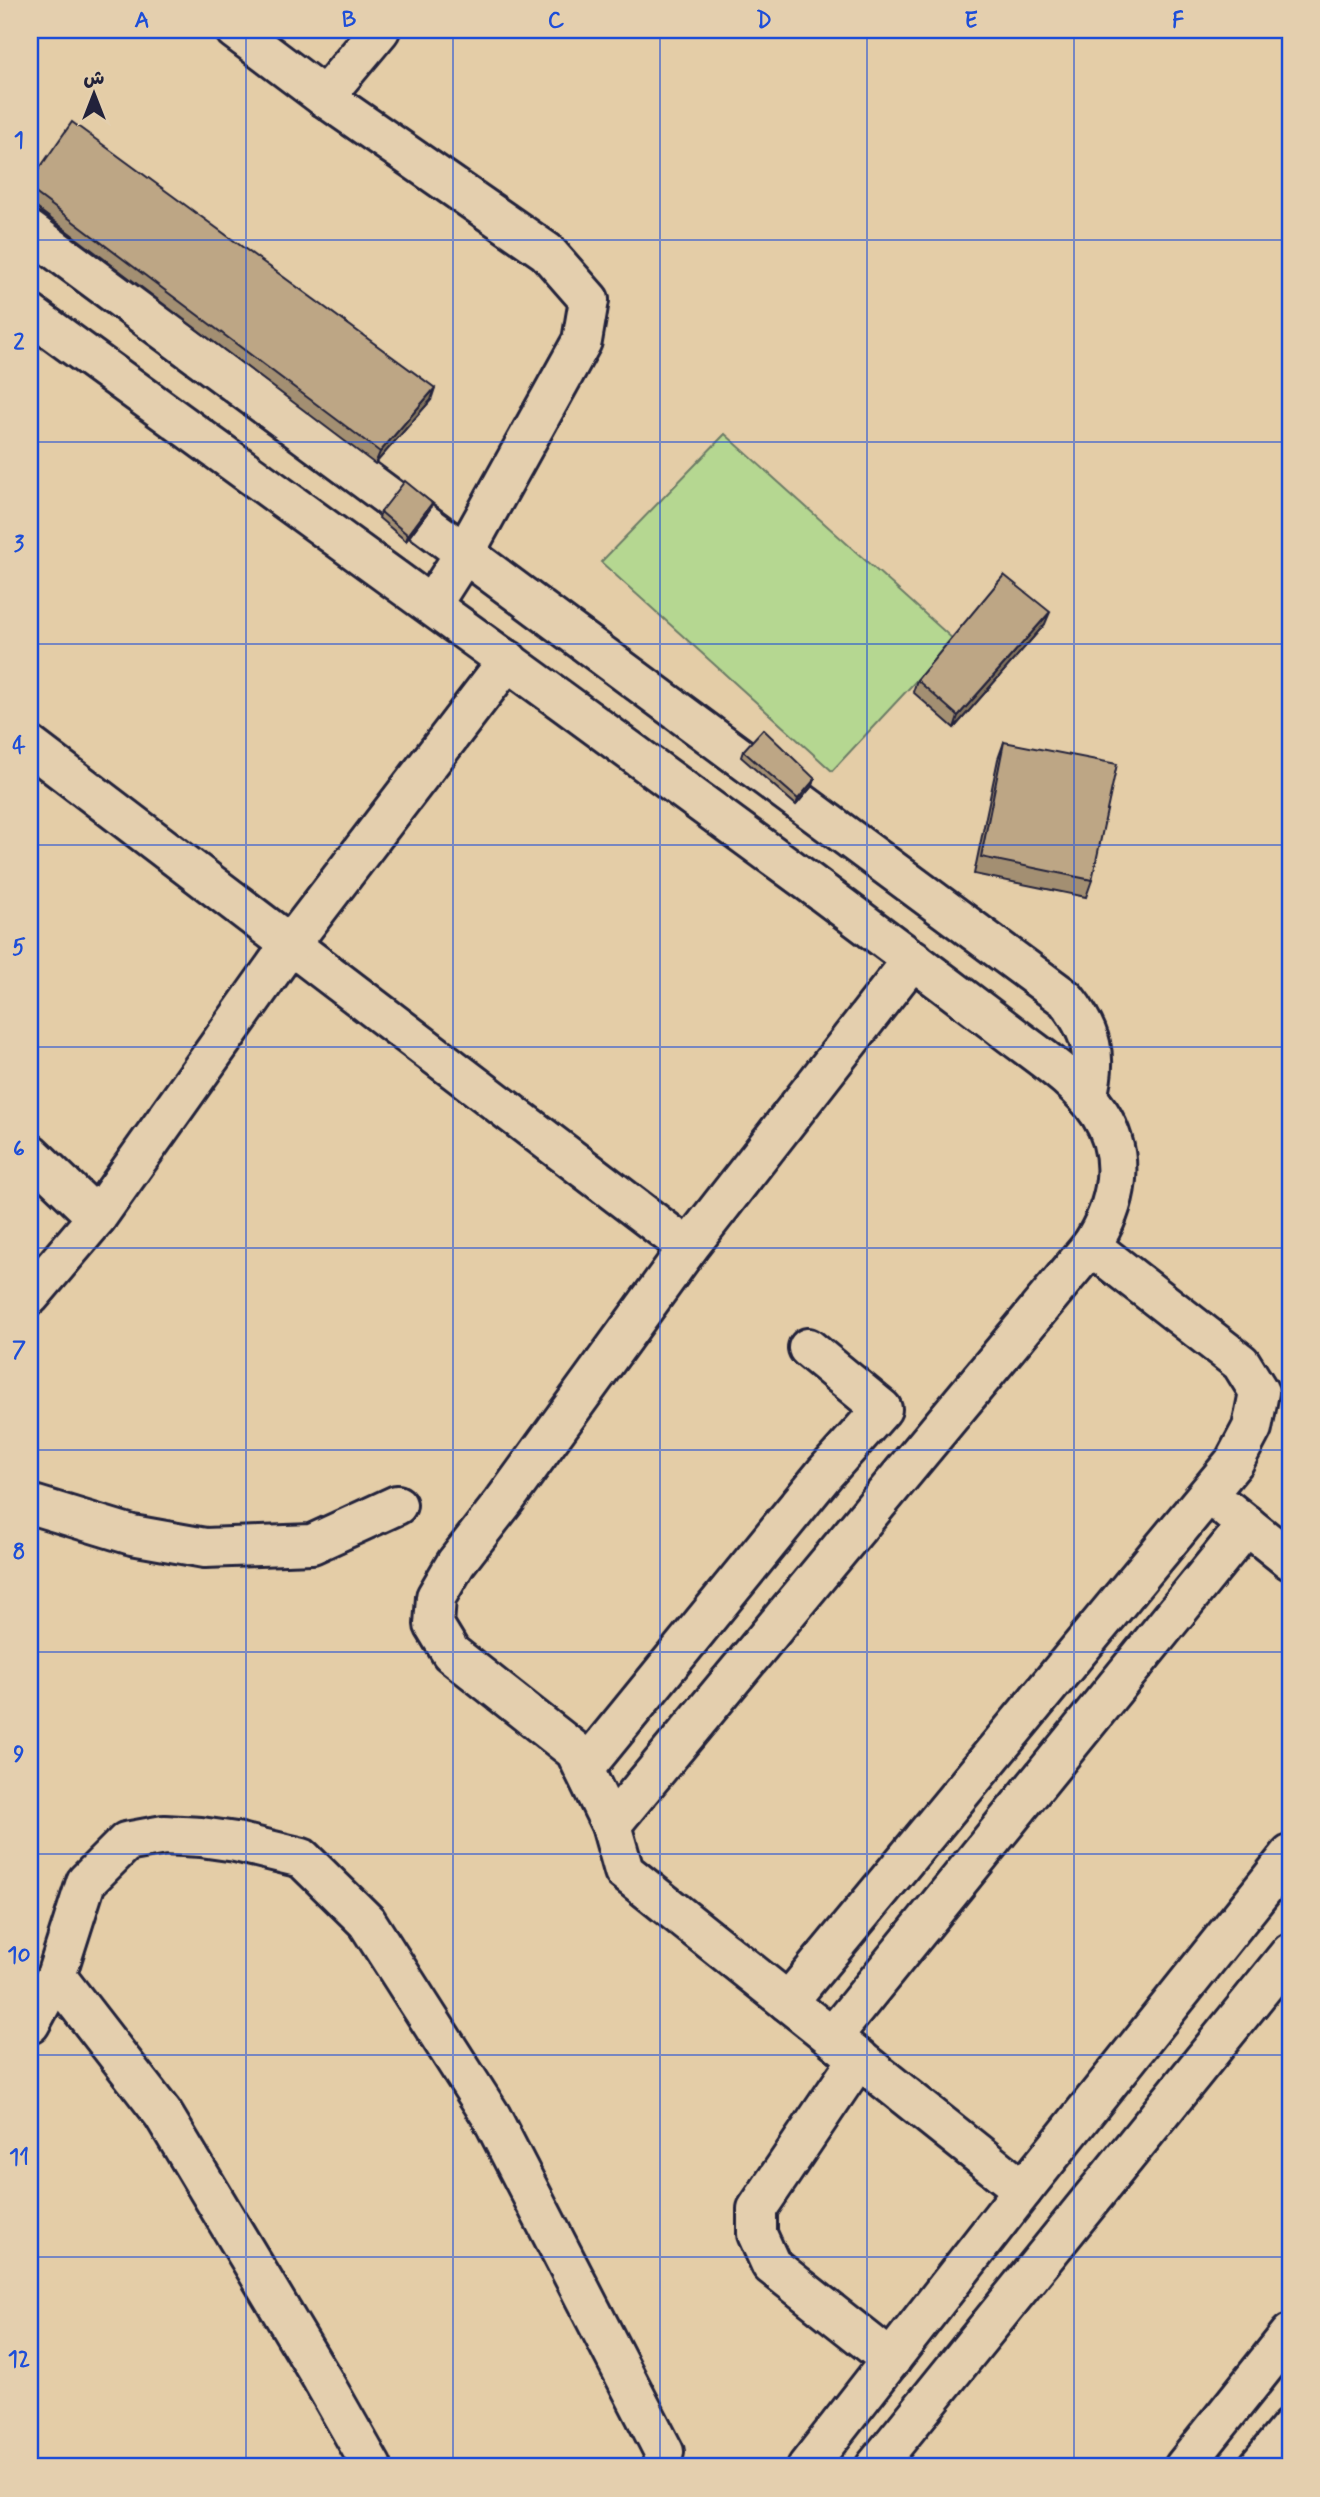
<svg xmlns="http://www.w3.org/2000/svg" width="1320" height="2497" viewBox="0 0 1320 2497" font-family="Mynerve,'Playpen Sans Arabic',sans-serif">
  <style>
    .green { fill: #b5d791; stroke: #6c7c66; stroke-width: 2 }
    .lines { fill: none; stroke-linecap: round; stroke-linejoin: round }
    .minor-casing { stroke: #22223b; stroke-width: 44 }
    .minor { stroke: #e4cfae; stroke-width: 38 }
    .wall { fill: #a38f72; stroke: #22223b; stroke-width: 2 }
    .shaded-wall { fill: #84745d; stroke: #22223b; stroke-width: 2 }
    .building { fill: #bda685; stroke: #22223b; stroke-width: 2 }
    .grid { fill: none; stroke: #1d4ed8; stroke-width: 2; stroke-opacity: 0.55 }
    .neatline { fill: none; stroke: #1d4ed8; stroke-width: 2.5 }
    .grid-label { font-size: 23px; text-anchor: middle; font-weight: bold; fill: #1d4ed8 }
  </style>
  <rect width="100%" height="100%" fill="#e4cda7"/>
  <filter id="ink" filterUnits="userSpaceOnUse"><feTurbulence type="fractalNoise" baseFrequency=".0143" numOctaves="2"/><feDisplacementMap in="SourceGraphic" scale="14" xChannelSelector="R" yChannelSelector="G"/><feConvolveMatrix kernelMatrix="1 2 1 2 8 2 1 2 1" color-interpolation-filters="sRGB"/></filter>
  <g filter="url(#ink)">
    <polygon class="green" points="725,434 954,640 832,771 601,562"/>
    <g class="lines">
      <g class="minor-casing">
        <g id="minor">
          <polyline points="235,30 324,97 547,252 589,300 582,341 464,554 432,604"/>
          <polyline points="324,97 380,30"/>
          <path d="M 30,231 L 1066,999 C 1092,1032 1098,1056 1087,1097"/>
          <path d="M 30,314 C 291,503 551,692 810,883 C 874,931 937,978 1000,1026 C 1034,1053 1076,1078 1100,1114 C 1128,1158 1117,1206 1091,1246 L 611,1825"/>
          <polyline points="30,746 688,1248"/>
          <polyline points="913,959 688,1248 505,1500 456,1563 436,1597 434,1625 451,1653 575,1751 611,1825 624,1871 1023,2190"/>
          <polyline points="30,1153 97,1217"/>
          <polyline points="30,1296 97,1217 290,945 508,660"/>
          <polyline points="30,1504 132,1535 205,1548 312,1544 397,1505"/>
          <polyline points="1228,1510 1290,1560"/>
          <polyline points="584,1769 825,1473 882,1409 808,1348"/>
          <polyline points="56,1976 163,2114 322,2379 372,2467"/>
          <polyline points="788,2002 1234,1462 1252,1428 1259,1392 1241,1363 1091,1246"/>
          <polyline points="30,2024 56,1976 86,1882 126,1842 164,1835 201,1837 236,1842 302,1858 367,1922 491,2116 664,2452"/>
          <polyline points="832,2037 1247,1525"/>
          <polyline points="859,2058 757,2209 757,2234 771,2265 891,2360"/>
          <polyline points="807,2467 1023,2190 1290,1855"/>
          <polyline points="875,2467 1290,1953"/>
          <polyline points="1184,2467 1290,2334"/>
          <polyline points="1258,2467 1290,2428"/>
        </g>
      </g>
      <use href="#minor" class="minor"/>
    </g>
    <g class="wall">
      <polygon points="30,182 431,400 375,464 30,203"/>
      <polygon points="430,509 406,541 379,518 381,512"/>
      <polygon points="1045,624 954,728 913,692 917,680"/>
      <polygon points="1004,742 1092,880 1086,897 974,874 998,759"/>
      <polygon points="743,751 815,779 813,785 796,805 741,757"/>
    </g>
    <g class="shaded-wall">
      <polygon points="435,388 431,400 375,464 380,452"/>
      <polygon points="432,503 430,509 406,541 408,535"/>
      <polygon points="1050,612 1045,624 954,728 958,716"/>
      <polygon points="815,779 813,785 796,805 798,799"/>
    </g>
    <g class="building">
      <polygon points="72,122 435,388 380,452 30,189 30,182"/>
      <polygon points="405,481 432,503 408,535 381,512"/>
      <polygon points="1004,575 1050,612 958,716 917,680"/>
      <polygon points="763,729 815,779 798,799 743,751"/>
      <polygon points="1004,742 1117,764 1092,880 981,857"/>
    </g>
  </g>
  <path class="grid" d="M 246,30 L 246,2467M 453,30 L 453,2467M 660,30 L 660,2467M 867,30 L 867,2467M 1074,30 L 1074,2467M 30,240 L 1290,240M 30,442 L 1290,442M 30,644 L 1290,644M 30,845 L 1290,845M 30,1047 L 1290,1047M 30,1248 L 1290,1248M 30,1450 L 1290,1450M 30,1652 L 1290,1652M 30,1854 L 1290,1854M 30,2055 L 1290,2055M 30,2257 L 1290,2257"/>
  <rect width="1320" height="2497" fill="none" stroke="#e4cfae" stroke-width="77"/>
  <g transform="translate(94 94)" stroke="#e4cfae" stroke-width="5" paint-order="stroke">
  <path d="M0-5L12 26L0 18L-12 26Z" fill="#22223b"/>
  <text y="-10" font-size="19" font-weight="bold" text-anchor="middle" fill="#22223b">ش</text>
  </g>
  <rect x="38" y="38" width="1244" height="2420" class="neatline"/>
  <g class="grid-label">
    <text x="142" y="27">A</text>
    <text x="349" y="27">B</text>
    <text x="556" y="27">C</text>
    <text x="764" y="27">D</text>
    <text x="971" y="27">E</text>
    <text x="1178" y="27">F</text>
    <text x="19" y="147">1</text>
    <text x="19" y="349">2</text>
    <text x="19" y="551">3</text>
    <text x="19" y="752">4</text>
    <text x="19" y="954">5</text>
    <text x="19" y="1156">6</text>
    <text x="19" y="1357">7</text>
    <text x="19" y="1559">8</text>
    <text x="19" y="1761">9</text>
    <text x="19" y="1962">10</text>
    <text x="19" y="2164">11</text>
    <text x="19" y="2366">12</text>
  </g>
</svg>
